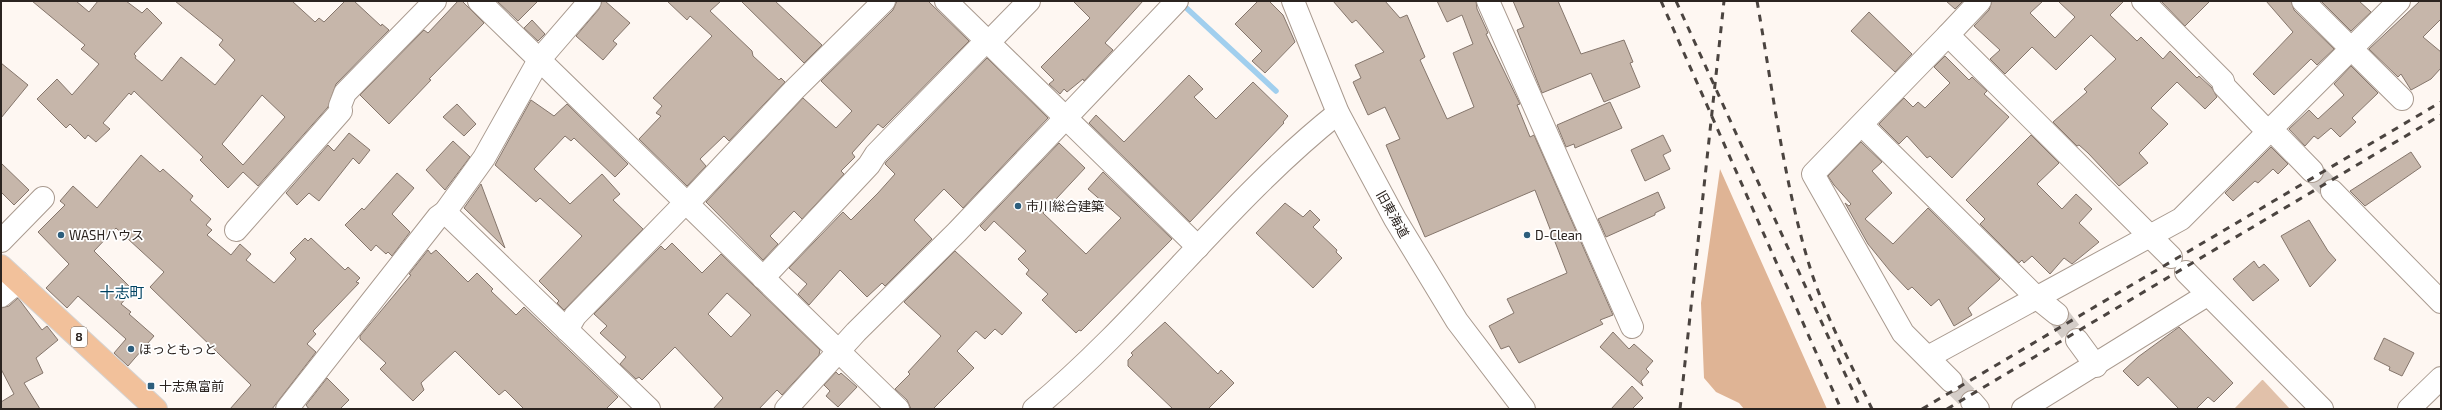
<svg xmlns="http://www.w3.org/2000/svg" width="2442" height="410" viewBox="0 0 2442 410" font-family="'Exo 2','Noto Sans JP',sans-serif">
  <style>
    .green { fill: #e1c1aa }
    .forest { fill: #dfb495 }
    .lines { fill: none; stroke-linecap: round; stroke-linejoin: round }
    .stream { stroke: #a1cfee; stroke-width: 5.5 }
    .building { fill: #c6b6aa; stroke: #85766c; fill-rule: evenodd }
    .minor-tunnel { stroke: #d4cdc8; stroke-width: 22; stroke-dasharray: 22 11; stroke-linecap: butt }
    .minor-casing { stroke: #a99a8f; stroke-width: 24 }
    .major-casing { stroke: #d5d3d2; stroke-width: 24 }
    .minor { stroke: #fff; stroke-width: 22 }
    .major { stroke: #f2c19b; stroke-width: 22 }
    .rail { stroke: #4b4440; stroke-width: 3; stroke-dasharray: 7 7; stroke-linecap: butt }
    .poi-dot { fill: #2d5e7c; stroke: #fff; stroke-width: 1.5 }
    .labels { text-anchor: middle; stroke-width: 3.5; stroke-linejoin: round; paint-order: stroke }
    .shield { fill: #fff; stroke: #6b6663; stroke-width: 1 }
    .shield-label { font-size: 12px; font-weight: bold; fill: #2b2420 }
    .poi-label { font-size: 13px; fill: #2b2420; stroke: #fff; text-anchor: start }
    .street-label { font-size: 13px; fill: #2b2420; stroke: #fff }
    .quarter-label { font-size: 15px; fill: #004261; stroke: #fff }
  </style>
  <rect width="100%" height="100%" fill="#fef7f2"/>
  <polygon class="green" points="2263,380 2290,409 2234,409 2262,380"/>
  <polygon class="forest" points="1720,169 1827,409 1744,409 1739,403 1716,392 1704,378 1701,303"/>
  <g class="lines">
    <polyline class="stream" points="1181,3 1276,91"/>
  </g>
  <g class="building">
    <path d="M 32,1 L 76,1 L 89,12 L 98,1 L 126,1 L 142,13 L 147,8 L 162,23 L 134,54 L 136,56 L 135,58 L 162,81 L 181,57 L 215,85 L 235,60 L 219,45 L 223,40 L 175,1 L 292,1 L 315,22 L 319,18 L 324,22 L 345,1 L 354,1 L 381,26 L 382,24 L 389,30 L 336,84 L 328,107 L 258,186 L 243,172 L 228,188 L 200,160 L 203,157 L 134,91 L 131,95 L 129,93 L 103,123 L 110,129 L 96,142 L 88,135 L 85,139 L 70,124 L 66,128 L 37,99 L 57,79 L 72,95 L 99,64 L 81,49 L 85,45 ZM 262,95 L 285,117 L 243,165 L 222,144 Z"/>
    <polygon points="458,1 462,1 484,23 429,79 431,80 389,124 360,95 424,30 428,33"/>
    <polygon points="497,1 538,1 518,21"/>
    <polygon points="602,1 605,1 630,23 613,41 617,44 603,60 576,36 599,9"/>
    <polygon points="667,1 721,1 710,11 752,51 753,56 779,80 781,78 785,82 729,141 724,136 700,159 706,166 687,186 639,139 661,116 656,113 662,106 653,98 712,36 690,16 687,20"/>
    <polygon points="741,1 775,1 822,45 804,63"/>
    <polygon points="897,1 928,1 969,41 883,128 878,124 852,153 855,157 841,171 844,174 802,219 794,211 770,236 778,244 763,260 706,202 803,98 836,128 852,111 821,81 893,10"/>
    <polygon points="1073,1 1143,1 1105,43 1113,50 1084,81 1083,79 1067,92 1064,89 1060,94 1049,84 1054,80 1041,67 1090,18"/>
    <polygon points="1258,1 1269,1 1283,15 1295,42 1265,73 1252,61 1262,51 1235,24"/>
    <polygon points="1333,1 1385,1 1400,18 1407,15 1425,57 1420,60 1447,119 1474,107 1453,53 1473,44 1462,15 1447,22 1437,1 1476,1 1477,9 1488,33 1486,34 1520,104 1517,105 1530,137 1534,135 1613,315 1600,320 1603,324 1519,363 1509,346 1501,349 1489,326 1514,313 1507,299 1567,273 1535,190 1425,237 1386,145 1400,139 1385,107 1368,115 1353,82 1361,78 1355,65 1384,52 1356,20 1352,23"/>
    <polygon points="1513,1 1558,1 1581,54 1624,40 1633,62 1630,63 1640,87 1604,102 1591,73 1542,93 1517,30 1524,27"/>
    <polygon points="1946,1 1963,1 1955,9"/>
    <polygon points="1992,1 2043,1 2030,13 2055,38 2075,17 2058,1 2124,1 2110,15 2137,41 2141,37 2163,59 2170,51 2197,78 2199,76 2212,88 2217,97 2205,109 2177,82 2151,108 2168,124 2139,153 2148,163 2119,186 2088,153 2079,145 2077,146 2053,122 2087,92 2084,89 2116,59 2091,35 2056,70 2032,47 2005,74 1990,59 2000,50 1974,26 1989,10"/>
    <polygon points="2161,1 2210,1 2185,26"/>
    <polygon points="2266,1 2291,1 2294,10 2334,49 2317,65 2311,59 2274,95 2253,74 2293,32"/>
    <polygon points="2321,1 2359,1 2371,12 2351,31"/>
    <polygon points="2420,1 2441,1 2441,19 2423,37 2441,52 2441,68 2431,79 2411,90 2401,74 2398,77 2369,49"/>
    <polygon points="1869,12 1912,54 1895,72 1851,31"/>
    <polygon points="532,20 545,34 538,41 524,28"/>
    <polygon points="1945,56 1969,80 1972,77 1987,91 1984,94 2009,117 1952,178 1930,156 1927,158 1907,136 1899,144 1879,124 1904,98 1913,107 1918,102 1925,108 1950,83 1934,67"/>
    <polygon points="987,58 1048,118 963,208 944,189 914,220 932,239 885,286 882,283 867,297 840,270 809,305 798,294 807,284 789,268 843,212 851,220 878,193 895,174 885,164 886,162"/>
    <polygon points="1,63 28,85 1,118"/>
    <polygon points="2351,66 2378,93 2352,118 2356,122 2340,137 2331,128 2318,139 2314,136 2305,146 2289,129 2309,110 2318,119 2344,95 2334,84"/>
    <polygon points="1189,75 1203,89 1194,97 1216,119 1253,82 1288,116 1283,122 1284,123 1190,222 1089,123 1096,115 1124,142"/>
    <polygon points="531,100 554,116 567,104 628,164 615,177 574,138 571,141 565,136 534,169 570,204 602,174 620,194 613,200 643,229 564,310 557,303 559,301 539,281 582,236 540,198 536,202 495,165"/>
    <polygon points="1610,102 1622,128 1575,148 1574,144 1566,147 1557,125"/>
    <polygon points="457,104 476,124 464,136 443,117"/>
    <polygon points="349,133 370,150 359,164 353,158 319,201 309,193 297,205 286,193 328,145 334,151"/>
    <polygon points="1663,135 1671,151 1663,155 1670,169 1645,181 1631,150"/>
    <polygon points="2031,135 2059,163 2037,184 2062,209 2076,194 2092,209 2079,223 2099,242 2072,264 2064,258 2050,274 2032,256 2024,263 2022,260 2019,263 1980,224 1985,219 1966,200"/>
    <polygon points="453,141 470,157 445,190 426,170"/>
    <polygon points="1861,142 1882,162 1872,171 1892,193 1865,219 1893,244 1928,208 2000,279 1968,308 1972,315 1954,326 1939,299 1931,306 1912,287 1908,290 1890,271 1868,244 1845,203 1849,206 1851,204 1834,185 1828,176"/>
    <polygon points="1059,143 1085,168 1043,213 1086,254 1121,218 1088,189 1103,172 1172,239 1081,331 1079,330 1076,333 1042,300 1048,294 1026,274 1029,270 1018,259 1026,251 994,221 985,231 980,226"/>
    <polygon points="2271,147 2288,164 2278,174 2273,169 2258,183 2255,181 2233,201 2225,193"/>
    <polygon points="2411,152 2421,167 2365,206 2350,191"/>
    <polygon points="141,155 160,172 163,169 193,196 190,200 211,219 206,225 212,230 207,235 231,255 240,244 251,254 246,260 274,283 296,259 290,253 305,238 308,241 311,238 345,270 348,267 360,278 356,282 359,283 313,331 316,334 307,344 316,352 272,409 230,409 251,385 150,287 164,272 116,228 94,251 133,290 121,304 131,312 129,314 154,336 128,366 114,353 126,339 78,296 67,308 46,288 69,264 38,232 65,205 60,201 73,186 97,208"/>
    <polygon points="1,163 29,190 14,205 1,192"/>
    <polygon points="397,173 414,188 392,214 410,232 392,256 388,252 386,254 376,245 371,251 345,225 362,208 364,210"/>
    <polygon points="481,184 505,248 464,208"/>
    <polygon points="1658,192 1665,208 1655,213 1655,215 1606,237 1598,219"/>
    <polygon points="1285,203 1303,217 1310,210 1320,220 1313,227 1337,250 1336,252 1342,258 1313,288 1256,233"/>
    <polygon points="2309,220 2328,251 2336,260 2310,287 2281,236"/>
    <path d="M 672,243 L 702,273 L 721,254 L 820,350 L 819,355 L 782,395 L 777,390 L 759,409 L 713,409 L 723,398 L 675,347 L 642,380 L 639,377 L 636,379 L 620,364 L 626,357 L 600,333 L 607,326 L 594,314 L 661,246 L 665,250 ZM 727,293 L 751,315 L 731,337 L 708,314 Z"/>
    <polygon points="428,250 431,254 436,250 468,282 477,273 493,289 491,291 516,315 524,307 618,397 606,409 524,409 505,390 499,395 455,351 421,383 424,390 413,401 380,369 386,363 360,339 360,336 411,275 409,274"/>
    <polygon points="955,251 1022,313 1002,335 995,329 985,339 976,331 957,351 974,368 933,409 911,409 907,400 895,389 910,374 908,372 941,336 904,302"/>
    <polygon points="2254,261 2259,268 2264,264 2279,280 2253,301 2233,279"/>
    <polygon points="18,298 42,330 47,326 58,340 36,358 43,373 24,383 40,409 1,409 1,402 14,394 1,369 1,308 9,306"/>
    <polygon points="1165,322 1218,374 1221,370 1234,383 1208,409 1173,409 1128,366 1128,360 1133,355 1131,353"/>
    <polygon points="2179,327 2233,383 2214,402 2208,397 2196,409 2179,409 2148,377 2138,386 2123,371 2138,357"/>
    <polygon points="1613,332 1629,349 1634,344 1653,361 1646,369 1649,372 1641,381 1643,386 1600,347"/>
    <polygon points="2384,338 2414,353 2402,376 2389,370 2390,367 2374,359"/>
    <polygon points="836,372 839,375 841,373 857,387 838,407 826,396 830,391 824,385"/>
    <polygon points="327,378 349,400 340,409 309,409 306,405"/>
    <polygon points="1632,386 1643,398 1632,409 1611,409"/>
  </g>
  <g class="lines">
    <g class="minor-tunnel">
      <polyline points="2312,171 2332,191"/>
      <polyline points="2057,314 2077,340"/>
      <polyline points="1951,381 1972,402"/>
    </g>
    <g class="minor-casing">
      <g id="minor">
        <polyline points="479,1 898,409"/>
        <polyline points="946,1 1198,247"/>
        <polyline points="1293,1 1338,113 1395,219 1457,321 1524,409"/>
        <polyline points="1488,1 1632,327"/>
        <polyline points="1980,1 1948,35 2171,257"/>
        <polyline points="2143,1 2223,81 2224,86 2268,132"/>
        <polyline points="2303,1 2402,99"/>
        <polyline points="1948,35 1813,174 1903,333 1951,381"/>
        <polyline points="988,43 1029,1"/>
        <polyline points="1862,125 2036,297 2057,314"/>
        <polyline points="2271,129 2312,171"/>
        <polyline points="2332,191 2441,302"/>
        <polyline points="687,204 794,90 884,1"/>
        <polyline points="445,212 649,409"/>
        <polyline points="236,230 341,111 340,106 345,93 435,1"/>
        <polyline points="1,241 43,198"/>
        <polyline points="2186,272 2322,409"/>
        <polyline points="763,278 869,165 876,154 986,41"/>
        <polyline points="1,296 18,282"/>
        <polyline points="567,330 575,316 685,203"/>
        <polyline points="2077,340 2096,366"/>
        <polyline points="1928,357 2181,219 2399,1"/>
        <polyline points="1972,402 1978,409"/>
        <polyline points="287,409 438,217 445,212 484,158 539,60 590,1"/>
        <polyline points="786,409 856,332 957,232 1177,1"/>
        <path d="M 1034,409 C 1143,319 1227,201 1338,113"/>
        <polyline points="2023,409 2207,295"/>
        <polyline points="2409,409 2441,378"/>
      </g>
    </g>
    <g class="major-casing">
      <polyline id="major" points="1,266 156,409"/>
    </g>
    <use href="#minor" class="minor"/>
    <use href="#major" class="major"/>
    <g class="rail">
      <polyline points="1661,1 1841,409"/>
      <polyline points="1676,1 1861,409"/>
      <path d="M 1757,1 C 1773,91 1784,186 1812,274 C 1828,321 1851,364 1872,409"/>
      <polyline points="1680,409 1724,1"/>
      <polyline points="1922,409 2441,102"/>
      <polyline points="1947,409 2441,115"/>
    </g>
  </g>
  <g class="poi-dot">
    <circle cx="1018" cy="206" r="4"/>
    <circle cx="61" cy="235" r="4"/>
    <circle cx="1527" cy="235" r="4"/>
    <circle cx="131" cy="349" r="4"/>
    <rect x="147" y="382" width="8" height="8" rx="2"/>
  </g>
  <g class="labels">
    <rect class="shield" x="71" y="327" width="16" height="20" rx="3"/>
    <g class="shield-label">
      <text x="79" y="341">8</text>
    </g>
    <g class="poi-label">
      <text x="1026" y="211">市川総合建築</text>
      <text x="69" y="240">WASHハウス</text>
      <text x="1535" y="240">D-Clean</text>
      <text x="139" y="354">ほっともっと</text>
      <text x="159" y="391">十志魚富前</text>
    </g>
    <g class="street-label">
      <text transform="translate(1393 214) rotate(61)" y="5">旧東海道</text>
    </g>
    <g class="quarter-label">
      <text x="122" y="298">十志町</text>
    </g>
  </g>
  <rect width="2442" height="410" fill="none" stroke="#2b2420" stroke-width="4"/>
</svg>
